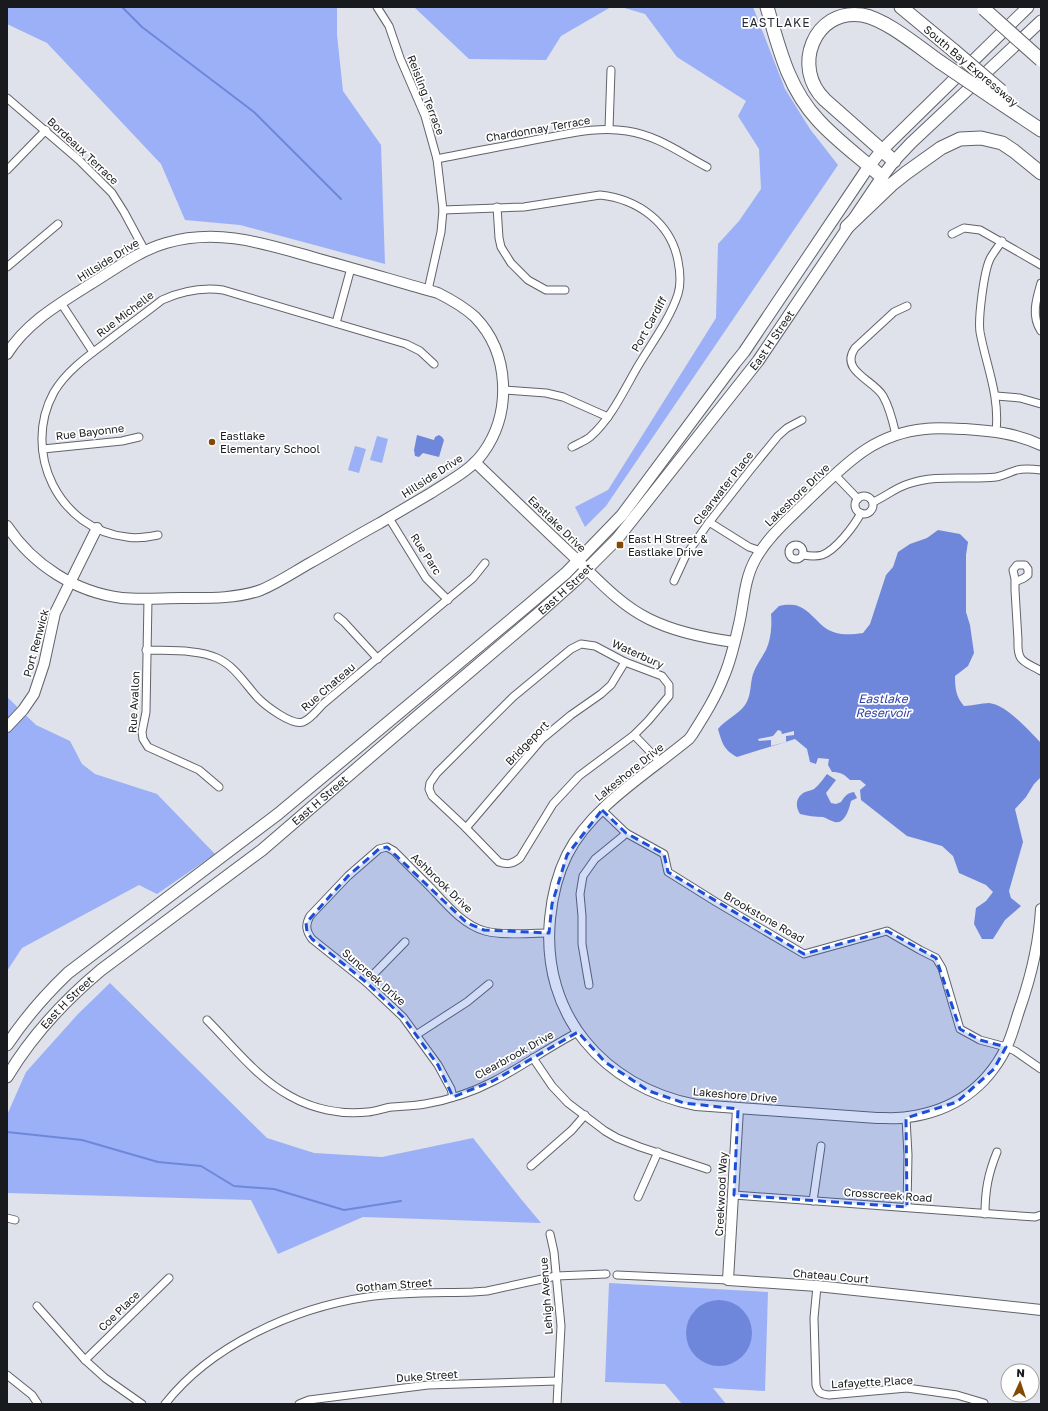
<svg xmlns="http://www.w3.org/2000/svg" width="1048" height="1411" viewBox="0 0 1048 1411" font-family="'Golos Text',sans-serif">
  <style>
    .green { fill: #9bb0f6 }
    .water { fill: #6f87db }
    .pier { fill: #dfe2ea }
    .lines { fill: none; stroke-linecap: round; stroke-linejoin: round }
    .stream { stroke: #6f87db; stroke-width: 2 }
    .street-casing { stroke: #61636a; stroke-width: 9 }
    .secondary-casing { stroke: #61636a; stroke-width: 12 }
    .primary-casing { stroke: #61636a; stroke-width: 13 }
    .highway-casing { stroke: #61636a; stroke-width: 15 }
    .street { stroke: #fff; stroke-width: 7 }
    .secondary { stroke: #fff; stroke-width: 10 }
    .primary { stroke: #fff; stroke-width: 11 }
    .highway { stroke: #fff; stroke-width: 13 }
    .highway-bridge-casing { stroke: #61636a; stroke-width: 15; stroke-linecap: butt }
    .highway-bridge { stroke: #fff; stroke-width: 13 }
    .marked { fill: #1d4ed8; fill-opacity: 0.2; stroke: #1d4ed8; stroke-width: 3; stroke-dasharray: 8 5; stroke-linejoin: round }
    .poi-dot { fill: #844902; stroke: #fff; stroke-width: 1.5 }
    .labels { text-anchor: middle; stroke-width: 3.5; stroke-linejoin: round; paint-order: stroke }
    .street-label { font-size: 11px; fill: #191a1d; stroke: #fff }
    .poi-label { font-size: 11px; fill: #191a1d; stroke: #fff; text-anchor: start }
    .neighbourhood-label { font-size: 12px; letter-spacing: 1px; fill: #292b31; stroke: #fff }
    .water-label { font-size: 12px; font-style: italic; fill: #3142a4; stroke: #fff }
  </style>
  <rect width="100%" height="100%" fill="#dfe2ea"/>
  <g class="green">
    <polygon points="7,7 337,7 337,35 343,91 381,145 385,264 240,225 185,220 161,164 47,43 7,24"/>
    <polygon points="414,7 611,7 561,36 546,60 469,59"/>
    <polygon points="621,7 753,7 785,89 810,129 838,165 606,506 585,527 575,507 608,490 716,318 718,244 739,221 761,189 759,149 738,116 746,101 677,57 645,14"/>
    <polygon points="377,436 388,439 382,463 370,460"/>
    <polygon points="355,446 366,449 359,473 348,470"/>
    <polygon points="7,697 36,725 70,741 82,764 95,774 157,794 215,854 157,894 139,885 22,948 7,971"/>
    <polygon points="110,983 267,1138 314,1153 382,1157 473,1138 521,1199 541,1223 363,1217 278,1254 251,1200 7,1193 7,1115 26,1072 78,1014"/>
    <polygon points="609,1283 768,1292 765,1391 713,1388 726,1404 682,1404 665,1384 605,1382"/>
  </g>
  <g class="water">
    <polygon points="417,435 434,440 435,437 439,435 442,437 444,440 439,457 423,453 419,457 415,456 414,450"/>
    <path d="M 938,530 L 960,534 L 968,542 L 966,555 L 966,612 L 970,625 L 974,653 L 968,666 L 955,676 C 955,688 956,697 964,706 C 972,706 981,703 989,703 C 1007,705 1028,730 1041,743 L 1041,777 L 1034,784 L 1026,797 L 1015,809 L 1023,842 L 1009,891 L 1011,898 L 1021,906 L 1005,920 L 993,939 L 982,939 L 974,924 L 976,908 L 986,901 L 993,892 L 986,885 L 959,873 L 953,856 L 942,846 L 907,836 L 861,800 L 860,790 L 866,785 L 860,780 L 850,780 C 844,774 840,772 832,772 L 828,765 L 829,759 L 818,758 L 816,764 L 810,762 L 807,749 L 795,739 L 737,757 C 724,750 722,743 718,729 C 726,719 738,715 745,705 C 751,696 750,687 752,678 C 754,668 761,659 766,650 C 771,639 772,626 771,614 L 779,606 C 784,605 792,604 798,606 C 809,610 815,620 824,627 C 836,636 849,635 863,633 L 870,624 L 886,575 L 893,567 L 898,552 L 910,544 L 927,538 Z"/>
    <path d="M 827,774 L 836,780 L 826,793 L 831,803 L 836,804 L 841,802 C 845,796 847,793 854,792 L 857,798 L 851,801 C 849,810 844,827 832,821 C 828,820 827,818 823,817 C 815,817 808,816 800,814 C 796,808 795,799 802,794 C 805,791 810,791 814,789 C 819,785 823,779 827,774 Z"/>
    <circle cx="719" cy="1333" r="33"/>
  </g>
  <polygon class="pier" points="778,730 781,731 782,734 794,731 794,735 786,736 786,742 771,746 771,740 759,741 758,739 773,736"/>
  <g class="lines">
    <g class="stream">
      <polyline points="122,7 142,27 254,112 341,199"/>
      <polyline points="7,1132 82,1140 158,1162 201,1166 234,1186 274,1189 344,1210 401,1201"/>
    </g>
    <g class="street-casing">
      <g id="street">
        <polyline points="377,7 389,26 400,58 425,116 437,159 443,210 441,232 428,290"/>
        <polyline points="7,98 79,160 112,193 124,212 145,251"/>
        <polyline points="609,129 611,70"/>
        <path d="M 437,159 C 471,152 505,146 539,139 C 568,134 598,126 627,131 C 659,136 680,153 707,167"/>
        <polyline points="7,170 46,130"/>
        <polyline points="497,207 499,238 501,247 511,263 528,280 546,290 565,290"/>
        <path d="M 443,210 L 524,207 L 600,195 C 638,199 671,223 678,261 C 680,271 681,284 678,294 C 670,319 651,344 638,366 C 624,390 611,419 590,437 C 585,441 577,444 572,447"/>
        <polyline points="952,234 964,228 980,230 1041,265"/>
        <polyline points="7,267 58,224"/>
        <path d="M 1041,283 C 1036,300 1031,316 1041,331"/>
        <polyline points="61,303 93,352"/>
        <polyline points="336,323 351,268"/>
        <polyline points="503,390 546,393 563,397 608,417"/>
        <polyline points="996,396 1020,398 1041,404"/>
        <path d="M 996,431 C 1000,396 986,365 980,332 C 978,318 984,271 990,259 C 993,253 998,247 1002,241"/>
        <path d="M 896,435 C 893,422 890,408 883,396 C 874,380 839,371 855,348 L 894,312 L 907,306"/>
        <polyline points="43,449 122,441 139,437"/>
        <polyline points="835,475 858,499"/>
        <circle cx="864" cy="505" r="9"/>
        <path d="M 873,502 C 885,497 895,488 908,484 C 936,474 967,480 996,477 C 1003,476 1010,472 1017,470 C 1025,468 1033,469 1041,470"/>
        <polyline points="389,518 426,578 448,600"/>
        <polyline points="709,522 749,547 761,551"/>
        <path d="M 158,535 C 147,537 138,539 127,537 C 59,530 21,452 54,392 C 66,372 85,358 104,344 C 123,329 143,315 162,300 C 182,291 201,287 223,290 L 406,344 L 420,351 L 434,364"/>
        <circle cx="796" cy="552" r="7"/>
        <path d="M 803,555 C 809,556 815,557 822,555 C 836,550 854,526 861,513"/>
        <polyline points="674,581 686,555 707,525 751,469 778,436 787,428 802,420"/>
        <path d="M 1015,582 L 1024,578 L 1028,575 L 1028,569 L 1025,565 L 1017,565 L 1013,570 L 1015,579 L 1015,590 L 1018,640 C 1017,663 1024,661 1041,671"/>
        <polyline points="148,599 146,712 142,732 143,739 148,747 199,770 219,787"/>
        <polyline points="338,617 344,622 378,659"/>
        <path d="M 581,644 L 595,646 L 625,662 L 662,676 L 669,685 L 669,696 L 648,721 L 634,735 L 579,776 L 553,804 L 520,858 C 513,864 507,865 499,862 L 466,828 L 432,796 L 429,789 L 430,783 L 437,773 L 513,697 L 571,649 Z"/>
        <path d="M 146,650 C 167,651 198,649 217,658 C 235,666 245,684 258,698 C 266,706 292,726 303,722 C 311,719 317,710 323,704 L 473,578 L 485,563"/>
        <polyline points="634,735 660,762"/>
        <polyline points="602,810 626,833 664,854 668,872 716,902 804,954 887,931 920,950 936,958 942,968 960,1029 980,1040 1006,1047 1015,1051 1041,1069"/>
        <polyline points="466,828 542,739 571,715 601,694 611,685 625,662"/>
        <polyline points="366,982 405,942"/>
        <polyline points="589,985 582,944 582,916 580,894 583,876 595,859 622,837 626,833"/>
        <path d="M 207,1020 C 233,1046 257,1078 290,1096 C 313,1109 341,1115 368,1112 C 377,1111 384,1108 392,1107 C 403,1106 414,1106 425,1104 C 449,1100 473,1092 494,1081 C 523,1066 549,1047 578,1032"/>
        <polyline points="416,1035 467,1002 489,984"/>
        <polyline points="533,1058 552,1086 568,1103 605,1131 617,1138 640,1147 707,1169"/>
        <path d="M 453,1097 L 451,1089 L 438,1065 L 403,1017 L 366,982 L 312,939 C 306,931 305,925 310,916 L 348,876 L 379,849 L 387,847 L 394,851 C 406,863 419,876 431,888 C 446,904 463,925 485,931 C 505,936 528,933 549,933"/>
        <polyline points="906,1118 908,1155 907,1207"/>
        <polyline points="531,1166 572,1130 585,1115"/>
        <polyline points="734,1195 1006,1215 1035,1217 1041,1215"/>
        <polyline points="638,1197 658,1152"/>
        <polyline points="813,1201 821,1146"/>
        <path d="M 985,1214 C 985,1191 988,1174 997,1152"/>
        <polyline points="7,1218 15,1220"/>
        <polyline points="550,1234 554,1252 561,1326 557,1404"/>
        <polyline points="617,1275 728,1280"/>
        <path d="M 817,1286 L 814,1318 L 816,1385 C 818,1393 821,1394 829,1395 L 907,1388 L 957,1395 L 984,1403"/>
        <polyline points="37,1306 85,1360 105,1378 142,1404"/>
        <polyline points="85,1360 169,1278"/>
        <polyline points="7,1375 32,1395 38,1404"/>
        <path d="M 165,1404 C 211,1345 294,1308 367,1297 C 401,1292 438,1293 473,1292 L 487,1291 L 556,1276 L 606,1274"/>
        <polyline points="299,1404 309,1400 428,1385 558,1381"/>
      </g>
    </g>
    <g class="secondary-casing">
      <g id="secondary">
        <path d="M 7,354 C 26,323 59,304 89,285 C 114,270 138,251 166,243 C 220,227 268,245 319,259 C 359,270 399,282 438,293 C 452,300 464,307 475,317 C 510,353 512,413 483,453 C 470,471 449,481 431,493 C 414,503 397,513 380,523 C 356,536 333,550 310,563 C 294,572 278,583 261,590 C 236,599 207,598 181,598 C 162,598 141,600 122,598 C 75,592 33,565 7,526"/>
        <path d="M 1041,445 C 1015,433 993,431 965,429 C 952,429 938,427 925,429 C 872,434 845,465 809,499 C 790,518 768,536 755,560 C 744,580 744,603 739,624 C 735,642 731,660 724,676 C 716,697 704,716 692,735 L 689,739 C 648,773 591,807 567,855 C 557,875 552,898 550,919 C 541,1015 604,1087 696,1105 L 877,1118 C 887,1118 898,1119 908,1117 C 952,1111 986,1088 1006,1048 C 1012,1036 1015,1023 1019,1011 C 1031,977 1039,945 1041,909"/>
        <path d="M 475,462 C 508,494 541,526 574,557 C 597,579 620,605 649,619 C 675,632 705,638 734,642"/>
        <polyline points="7,727 23,710 34,694 44,664 55,613 97,528"/>
        <polyline points="738,1109 728,1280 817,1286 1041,1310"/>
      </g>
    </g>
    <g class="primary-casing">
      <g id="primary">
        <path d="M 7,1045 C 25,1018 45,995 68,973 L 278,814 L 526,607 L 566,573 L 622,515 L 735,363 L 744,352 L 867,169 L 881,151 L 1028,7"/>
        <path id="s1" d="M 7,1077 C 32,1035 64,1001 101,970 L 262,850 L 413,720 L 540,612 L 575,581 L 617,539 L 758,361 L 882,177 L 894,161 L 911,143 L 1041,21"/>
      </g>
    </g>
    <g class="highway-casing">
      <g id="highway">
        <path d="M 767,7 C 779,48 788,88 818,120 C 837,141 861,158 882,177"/>
        <polyline points="901,7 953,50"/>
        <polyline points="993,98 1041,130"/>
        <path d="M 894,161 L 825,100 C 791,68 814,8 862,15 C 886,19 920,48 940,62"/>
        <polyline points="847,227 891,185 906,173 941,148 960,139 981,138 1002,143 1014,151 1041,173"/>
      </g>
    </g>
    <use href="#street" class="street"/>
    <use href="#secondary" class="secondary"/>
    <use href="#primary" class="primary"/>
    <use href="#highway" class="highway"/>
    <g class="highway-bridge-casing">
      <g id="highway-bridge">
        <polyline points="984,9 1041,60"/>
        <polyline points="953,50 1001,91"/>
        <polyline points="940,62 993,98"/>
      </g>
    </g>
    <use href="#highway-bridge" class="highway-bridge"/>
  </g>
  <path class="marked" d="M 602,810 L 626,833 L 664,854 L 668,872 L 804,954 L 887,931 L 936,958 L 960,1029 L 980,1040 L 1006,1047 L 994,1069 L 957,1102 L 906,1118 L 907,1207 L 734,1195 L 738,1109 L 684,1103 L 649,1091 L 605,1062 L 578,1032 L 493,1081 L 453,1097 L 438,1065 L 403,1017 L 366,982 L 312,939 L 307,932 L 306,923 L 348,876 L 379,849 L 387,847 L 467,923 L 484,930 L 549,933 L 552,904 L 567,855 Z"/>
  <g class="poi-dot">
    <circle cx="212" cy="442" r="4"/>
    <rect x="616" y="541" width="8" height="8" rx="2"/>
  </g>
  <g class="labels">
    <g class="street-label">
      <text transform="translate(971 66) rotate(40)" y="4">South Bay Expressway</text>
      <text transform="translate(426 95) rotate(69)" y="4">Reisling Terrace</text>
      <text transform="translate(538 129) rotate(-10)" y="4">Chardonnay Terrace</text>
      <text transform="translate(83 151) rotate(43)" y="4">Bordeaux Terrace</text>
      <text transform="translate(108 260) rotate(-32)" y="4">Hillside Drive</text>
      <text transform="translate(125 314) rotate(-37)" y="4">Rue Michelle</text>
      <text transform="translate(649 324) rotate(-61)" y="4">Port Cardiff</text>
      <text dy="4" stroke="none"><textPath href="#s1" startOffset="1068">East H Street</textPath></text>
      <text transform="translate(90 432) rotate(-7)" y="4">Rue Bayonne</text>
      <text transform="translate(432 476) rotate(-33)" y="4">Hillside Drive</text>
      <text transform="translate(723 488) rotate(-52)" y="4">Clearwater Place</text>
      <text transform="translate(797 495) rotate(-44)" y="4">Lakeshore Drive</text>
      <text transform="translate(557 524) rotate(44)" y="4">Eastlake Drive</text>
      <text transform="translate(426 554) rotate(57)" y="4">Rue Parc</text>
      <text dy="4" stroke="none"><textPath href="#s1" startOffset="744">East H Street</textPath></text>
      <text transform="translate(36 643) rotate(-75)" y="4">Port Renwick</text>
      <text transform="translate(638 654) rotate(24)" y="4">Waterbury</text>
      <text transform="translate(328 687) rotate(-41)" y="4">Rue Chateau</text>
      <text transform="translate(134 702) rotate(-87)" y="4">Rue Avallon</text>
      <text transform="translate(527 743) rotate(-46)" y="4">Bridgeport</text>
      <text transform="translate(629 772) rotate(-39)" y="4">Lakeshore Drive</text>
      <text dy="4" stroke="none"><textPath href="#s1" startOffset="420">East H Street</textPath></text>
      <text transform="translate(442 883) rotate(44)" y="4">Ashbrook Drive</text>
      <text transform="translate(764 917) rotate(30)" y="4">Brookstone Road</text>
      <text transform="translate(374 977) rotate(41)" y="4">Suncreek Drive</text>
      <text dy="4" stroke="none"><textPath href="#s1" startOffset="96">East H Street</textPath></text>
      <text transform="translate(514 1055) rotate(-29)" y="4">Clearbrook Drive</text>
      <text transform="translate(735 1095) rotate(5)" y="4">Lakeshore Drive</text>
      <text transform="translate(721 1194) rotate(-87)" y="4">Creekwood Way</text>
      <text transform="translate(888 1195) rotate(4)" y="4">Crosscreek Road</text>
      <text transform="translate(831 1276) rotate(5)" y="4">Chateau Court</text>
      <text transform="translate(394 1285) rotate(-4)" y="4">Gotham Street</text>
      <text transform="translate(546 1296) rotate(-94)" y="4">Lehigh Avenue</text>
      <text transform="translate(119 1311) rotate(-44)" y="4">Coe Place</text>
      <text transform="translate(427 1376) rotate(-4)" y="4">Duke Street</text>
      <text transform="translate(872 1382) rotate(-3)" y="4">Lafayette Place</text>
    </g>
    <g class="poi-label">
      <text x="220" y="440">Eastlake<tspan x="220" dy="13">Elementary School</tspan></text>
      <text x="628" y="543">East H Street &amp;<tspan x="628" dy="13">Eastlake Drive</tspan></text>
    </g>
    <g class="neighbourhood-label">
      <text x="776" y="27">EASTLAKE</text>
    </g>
    <g class="water-label">
      <text x="883" y="703">Eastlake<tspan x="883" dy="14">Reservoir</tspan></text>
    </g>
  </g>
  <rect width="1048" height="1411" fill="none" stroke="#191a1d" stroke-width="16"/>
  <g transform="translate(1020 1383) rotate(3)"><circle r="19" fill="#ffffff" stroke="#a3a3a5"/>
  <path d="M0-3L7 15L0 10L-7 15Z" fill="#844902"/>
  <text y="-6" font-size="11" font-weight="bold" text-anchor="middle" fill="#191a1d">N</text>
  </g>
</svg>
